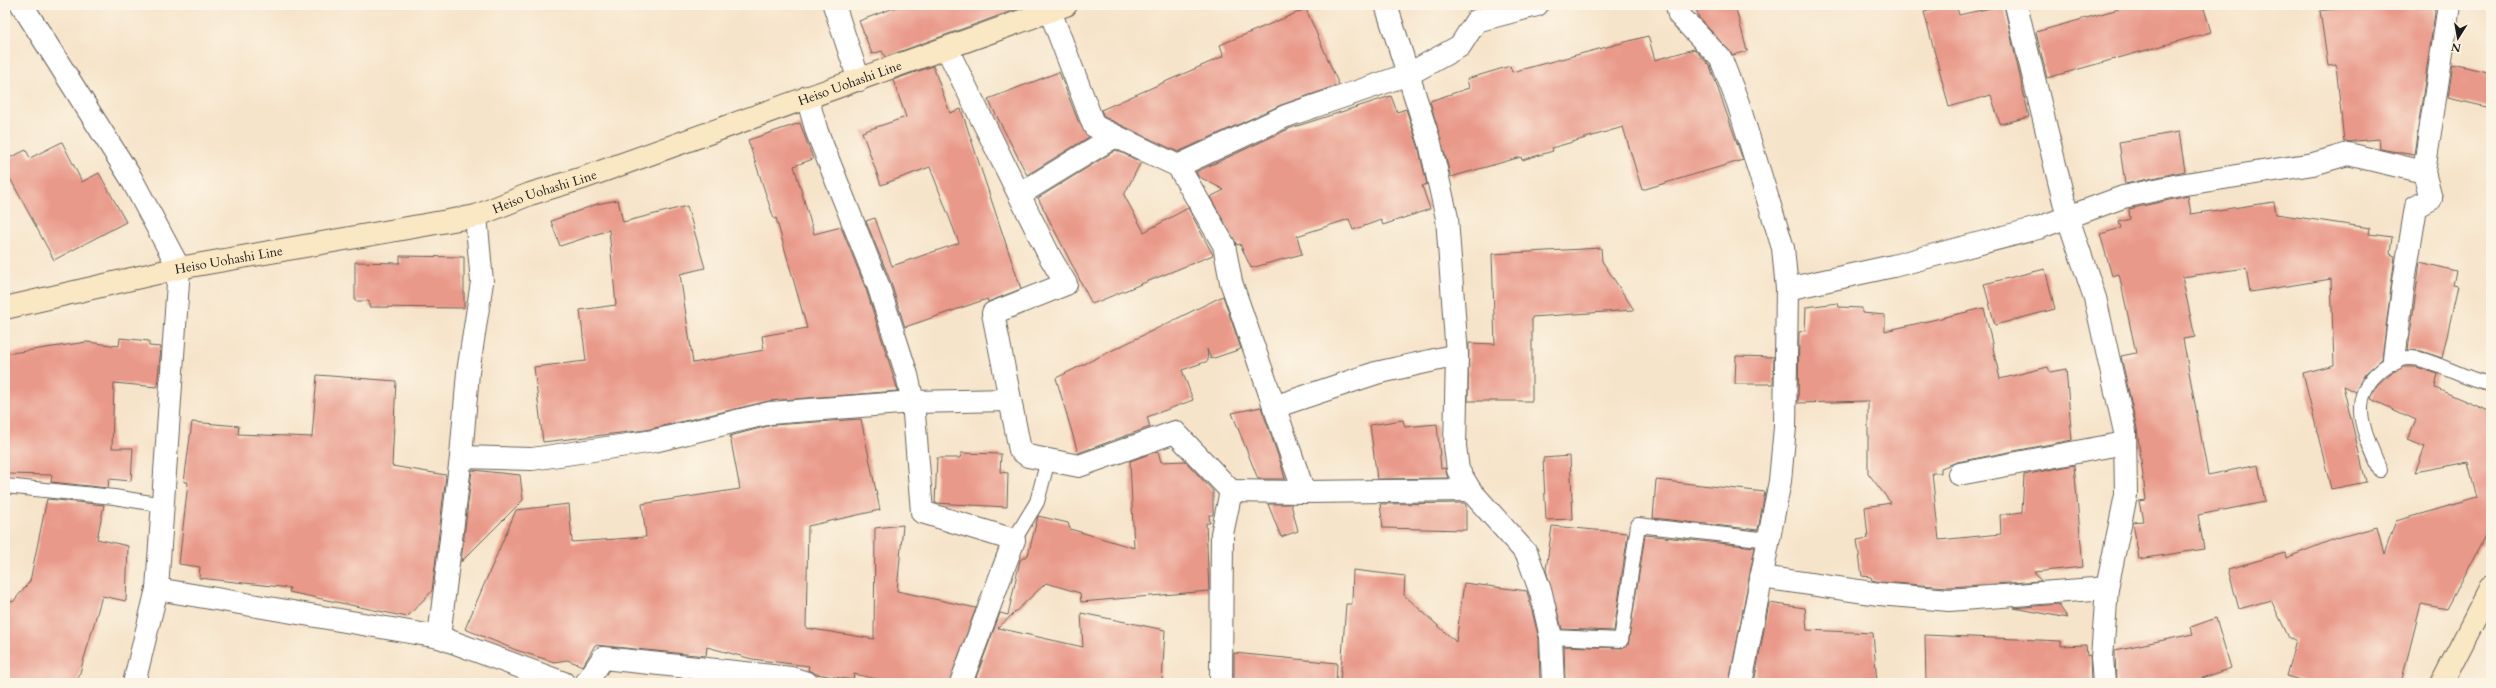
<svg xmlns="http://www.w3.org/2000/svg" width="2496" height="688" viewBox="0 0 2496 688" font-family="Cardo,serif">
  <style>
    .building { fill: #e99989 }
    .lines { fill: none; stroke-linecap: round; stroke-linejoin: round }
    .service-casing { stroke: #686259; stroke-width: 16 }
    .minor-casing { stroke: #686259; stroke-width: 24 }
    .secondary-casing { stroke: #686259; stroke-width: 24 }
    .service { stroke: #fff; stroke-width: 14 }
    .minor { stroke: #fff; stroke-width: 22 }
    .secondary { stroke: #fae7c3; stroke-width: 22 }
    .labels { text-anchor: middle; stroke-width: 3; stroke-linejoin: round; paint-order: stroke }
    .street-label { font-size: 13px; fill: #1c1c1c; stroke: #fcf5e5 }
  </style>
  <rect width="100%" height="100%" fill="#fcf5e5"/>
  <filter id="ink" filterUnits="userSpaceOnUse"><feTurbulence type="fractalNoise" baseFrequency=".025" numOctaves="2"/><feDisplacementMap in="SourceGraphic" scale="8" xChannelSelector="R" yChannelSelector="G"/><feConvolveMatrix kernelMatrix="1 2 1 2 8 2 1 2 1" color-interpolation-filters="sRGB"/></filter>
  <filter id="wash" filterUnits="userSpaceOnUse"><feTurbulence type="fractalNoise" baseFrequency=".012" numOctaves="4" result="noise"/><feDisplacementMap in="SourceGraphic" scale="16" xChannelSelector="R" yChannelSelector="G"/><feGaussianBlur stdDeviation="0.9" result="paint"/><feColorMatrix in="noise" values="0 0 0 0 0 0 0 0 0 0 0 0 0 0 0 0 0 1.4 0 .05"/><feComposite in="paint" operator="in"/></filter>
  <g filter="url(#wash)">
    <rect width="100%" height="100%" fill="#f6e4ca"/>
    <g id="blocks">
      <g class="building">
        <polygon points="902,5 1020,5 1020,8 885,57 882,51 872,54 859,21"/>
        <polygon points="1695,5 1735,5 1747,51 1733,55 1699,18"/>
        <polygon points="1956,5 1959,15 2004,5 2029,117 2000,124 1991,95 1949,107 1924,12"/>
        <polygon points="2133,5 2203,5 2211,32 2047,78 2036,32"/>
        <polygon points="2367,5 2434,5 2435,13 2414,155 2380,149 2379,139 2344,142 2336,65 2328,66 2320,11"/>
        <polygon points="1306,9 1339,85 1281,105 1178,152 1104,117 1101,110 1224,56 1220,45"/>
        <polygon points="1648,36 1655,60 1694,49 1710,66 1743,160 1642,190 1623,127 1552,148 1553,151 1522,160 1521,157 1451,177 1430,101 1469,88 1467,79 1510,66 1512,72"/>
        <polygon points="2453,64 2491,73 2491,108 2448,98"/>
        <polygon points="933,66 950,113 961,109 1021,289 988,302 987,299 905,327 890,280 866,221 875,218 892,266 959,243 930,167 881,185 862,132 906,117 893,80"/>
        <polygon points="1059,72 1078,121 1089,137 1027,175 988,99"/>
        <polygon points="1391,96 1397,112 1406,109 1418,146 1427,184 1422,186 1430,209 1383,225 1381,220 1353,230 1349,219 1297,236 1302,254 1251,268 1240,244 1237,245 1210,197 1224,190 1198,176 1196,172 1291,128"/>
        <polygon points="800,123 813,159 794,166 814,234 841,227 866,289 898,391 769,401 646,430 543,442 534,367 586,361 580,310 616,305 609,230 560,246 551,221 597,204 618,200 623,222 687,206 705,268 680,274 693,363 764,350 762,336 807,328 776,218 774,219 748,140"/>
        <polygon points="2179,132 2185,171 2125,184 2119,142"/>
        <polygon points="62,142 82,182 99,173 126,222 54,260 5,169 5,160 26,150 30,158"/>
        <polygon points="1116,150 1141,162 1124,195 1144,232 1188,208 1213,255 1092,304 1038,198"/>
        <polygon points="2188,196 2191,214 2274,202 2276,214 2370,228 2369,234 2392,237 2390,254 2395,256 2382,359 2365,374 2355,392 2343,386 2366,482 2331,489 2303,373 2334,365 2331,279 2250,292 2246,268 2182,277 2195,337 2183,339 2208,475 2258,465 2265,502 2198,515 2204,549 2139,559 2133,522 2143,521 2139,501 2146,500 2137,429 2121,356 2136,353 2119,274 2112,276 2100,234 2121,228 2119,222 2130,219 2129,209"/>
        <polygon points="1601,248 1602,261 1634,310 1532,317 1532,401 1468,401 1469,343 1495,344 1492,254"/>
        <polygon points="400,256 464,257 464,308 369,307 369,301 355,301 355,262 400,263"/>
        <polygon points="2420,262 2456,271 2453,285 2458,286 2442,358 2421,351 2408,350"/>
        <polygon points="2045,269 2055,309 1995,325 1984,284"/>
        <polygon points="1223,296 1241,349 1211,359 1207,349 1208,361 1182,370 1193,400 1147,417 1150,427 1078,453 1056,378"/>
        <polygon points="1838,303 1839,307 1862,308 1862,313 1885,315 1885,331 1984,308 2000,379 2048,367 2050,372 2066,369 2072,440 1957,462 1941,468 1941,473 1932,473 1939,540 2001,534 2000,515 2022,512 2024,475 2074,465 2083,567 2034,572 2041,581 1949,587 1880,582 1872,580 1871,577 1862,576 1857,540 1868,538 1865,507 1891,503 1868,473 1868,401 1798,403 1799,332 1805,331 1806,307"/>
        <polygon points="120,338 149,341 149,346 161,347 157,387 114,383 112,448 133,448 131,481 109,479 108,488 51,482 52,475 7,474 5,354 87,342 119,346"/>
        <polygon points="1736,356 1774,357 1773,384 1735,384"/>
        <polygon points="2403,367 2417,367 2438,374 2435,388 2491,412 2491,525 2447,609 2421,604 2401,683 2310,683 2286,676 2296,640 2289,638 2271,600 2239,609 2228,569 2285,553 2286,558 2337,538 2377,527 2384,554 2396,521 2477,498 2468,462 2415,472 2425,447 2408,440 2416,420 2371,399 2377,385 2391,373"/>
        <polygon points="317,375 396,381 392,466 446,475 432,591 407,617 289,592 290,588 199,578 200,567 179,564 188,482 184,482 192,422 239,426 238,434 312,437"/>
        <polygon points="1261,407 1281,464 1285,479 1258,479 1232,413"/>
        <polygon points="861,419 880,510 808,526 806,628 874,639 875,528 903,525 897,591 976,608 949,683 895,683 854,674 853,680 816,674 808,670 809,666 752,659 707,647 706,656 595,645 583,666 567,660 554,662 516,650 465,629 516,510 569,504 572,542 646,537 642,504 740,489 730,436 772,425"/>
        <polygon points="1403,420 1405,427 1437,424 1441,469 1445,468 1448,478 1377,479 1370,425"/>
        <polygon points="1158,451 1161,462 1185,461 1213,491 1213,515 1209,515 1210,523 1206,523 1209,591 1081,602 1080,593 1046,583 998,628 1083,647 1081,613 1165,630 1162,683 974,683 1000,613 1008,615 1020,560 1028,555 1038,516 1068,523 1070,529 1134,548 1130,461"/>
        <polygon points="961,453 1001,454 1000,472 1008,473 1007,507 935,503 937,458 960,458"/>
        <polygon points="1570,456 1573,519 1546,520 1543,458"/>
        <polygon points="472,470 520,475 523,500 461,562"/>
        <polygon points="1656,480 1765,492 1758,530 1653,518"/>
        <polygon points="47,499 104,505 97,539 128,546 126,601 102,596 77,683 5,683 5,599 13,602 30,581"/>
        <polygon points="1464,503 1466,505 1466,530 1383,528 1380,504"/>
        <polygon points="1268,504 1291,504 1298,531 1281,537"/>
        <polygon points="1552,526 1628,533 1614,631 1562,629 1546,570"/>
        <polygon points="1645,535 1755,547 1729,683 1565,683 1564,646 1621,648 1628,645"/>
        <polygon points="1353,570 1405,576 1404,595 1456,642 1464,583 1527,591 1539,639 1540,683 1340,683 1346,604 1352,604"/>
        <polygon points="1769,603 1805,608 1807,630 1873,633 1877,683 1754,683"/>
        <polygon points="2058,604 2068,618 2014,608"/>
        <polygon points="2216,618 2231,668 2187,683 2116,683 2115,650 2193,634 2191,627"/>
        <polygon points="1925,635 2061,641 2061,646 2086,645 2087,656 2090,655 2091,683 1926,683"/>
        <polygon points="1234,653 1337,663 1336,683 1234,683"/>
      </g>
    </g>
  </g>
  <g filter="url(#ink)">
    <use href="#blocks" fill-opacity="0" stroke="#686259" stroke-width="1"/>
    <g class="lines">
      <g class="service-casing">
        <g id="service">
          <path d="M 2380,470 C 2365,434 2345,398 2382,369 C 2394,360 2404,356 2419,359 C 2444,365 2466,380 2491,384"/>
          <polyline points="5,486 114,497 163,505"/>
          <polyline points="1014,540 1037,502 1048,460"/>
          <polyline points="1551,637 1621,640 1638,525 1769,540"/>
        </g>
      </g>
      <g class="minor-casing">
        <g id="minor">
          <polyline points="22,5 131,178 179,268 157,589 134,683"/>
          <polyline points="834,5 859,80"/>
          <polyline points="1386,5 1430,143 1447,218 1457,355 1455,446 1458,470 1470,490 1527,554 1541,593 1551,637 1553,683"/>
          <polyline points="1677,5 1679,15 1721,59 1738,103 1783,248 1787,289 1785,427 1780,481 1741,683"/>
          <polyline points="2016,5 2068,218 2095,298 2125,432 2126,495 2107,588 2102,658 2104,683"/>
          <polyline points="1050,11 1094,126 1178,166 1224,245 1231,282 1304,492"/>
          <polyline points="947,49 1050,257 1066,284 993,313 1020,450 1028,456 1079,466 1175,432 1231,491 1222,534 1221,683"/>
          <polyline points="807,97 817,132 878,285 907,375 913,402 922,512 1014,540 961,683"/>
          <polyline points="1178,166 1286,116 1409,74 1460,46 1476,21 1537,5"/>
          <polyline points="1020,194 1115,136"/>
          <polyline points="1787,289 1893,266 2038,228 2123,197 2179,185 2313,164 2348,154 2424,172"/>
          <polyline points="2394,359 2404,281 2416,207 2431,199 2424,172 2449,5"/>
          <polyline points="1274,407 1376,373 1457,355"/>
          <polyline points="461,457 532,459 654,441 770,413 913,402 1009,400"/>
          <polyline points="1959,474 2125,443"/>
          <polyline points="1231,491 1304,492 1470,490"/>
          <polyline points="1761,577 1879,594 1949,600 2107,588"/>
          <polyline points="157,589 439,637 564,683"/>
          <polyline points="439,637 461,457 468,372 482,282 476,216"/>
          <polyline points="586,683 603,658 791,678 807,683"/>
        </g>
      </g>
      <g class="secondary-casing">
        <g id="secondary">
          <path id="s1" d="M 5,308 L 179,268 L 476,216 L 530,194 L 583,178 L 1066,5"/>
          <polyline points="2442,683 2491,587"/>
        </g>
      </g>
      <use href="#service" class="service"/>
      <use href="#minor" class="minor"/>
      <use href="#secondary" class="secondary"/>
    </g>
  </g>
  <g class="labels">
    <g class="street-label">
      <text dy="5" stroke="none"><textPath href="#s1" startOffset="877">Heiso Uohashi Line</textPath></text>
      <text dy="5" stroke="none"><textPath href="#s1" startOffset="553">Heiso Uohashi Line</textPath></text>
      <text dy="5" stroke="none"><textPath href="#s1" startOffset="229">Heiso Uohashi Line</textPath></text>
    </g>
  </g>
  <rect width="2496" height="688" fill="none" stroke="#fcf5e5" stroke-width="20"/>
  <g transform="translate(2458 38) rotate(191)" stroke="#fcf5e5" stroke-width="3" paint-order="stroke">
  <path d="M0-3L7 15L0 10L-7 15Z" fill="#1c1c1c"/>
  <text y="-6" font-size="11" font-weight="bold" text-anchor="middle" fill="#1c1c1c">N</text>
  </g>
</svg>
